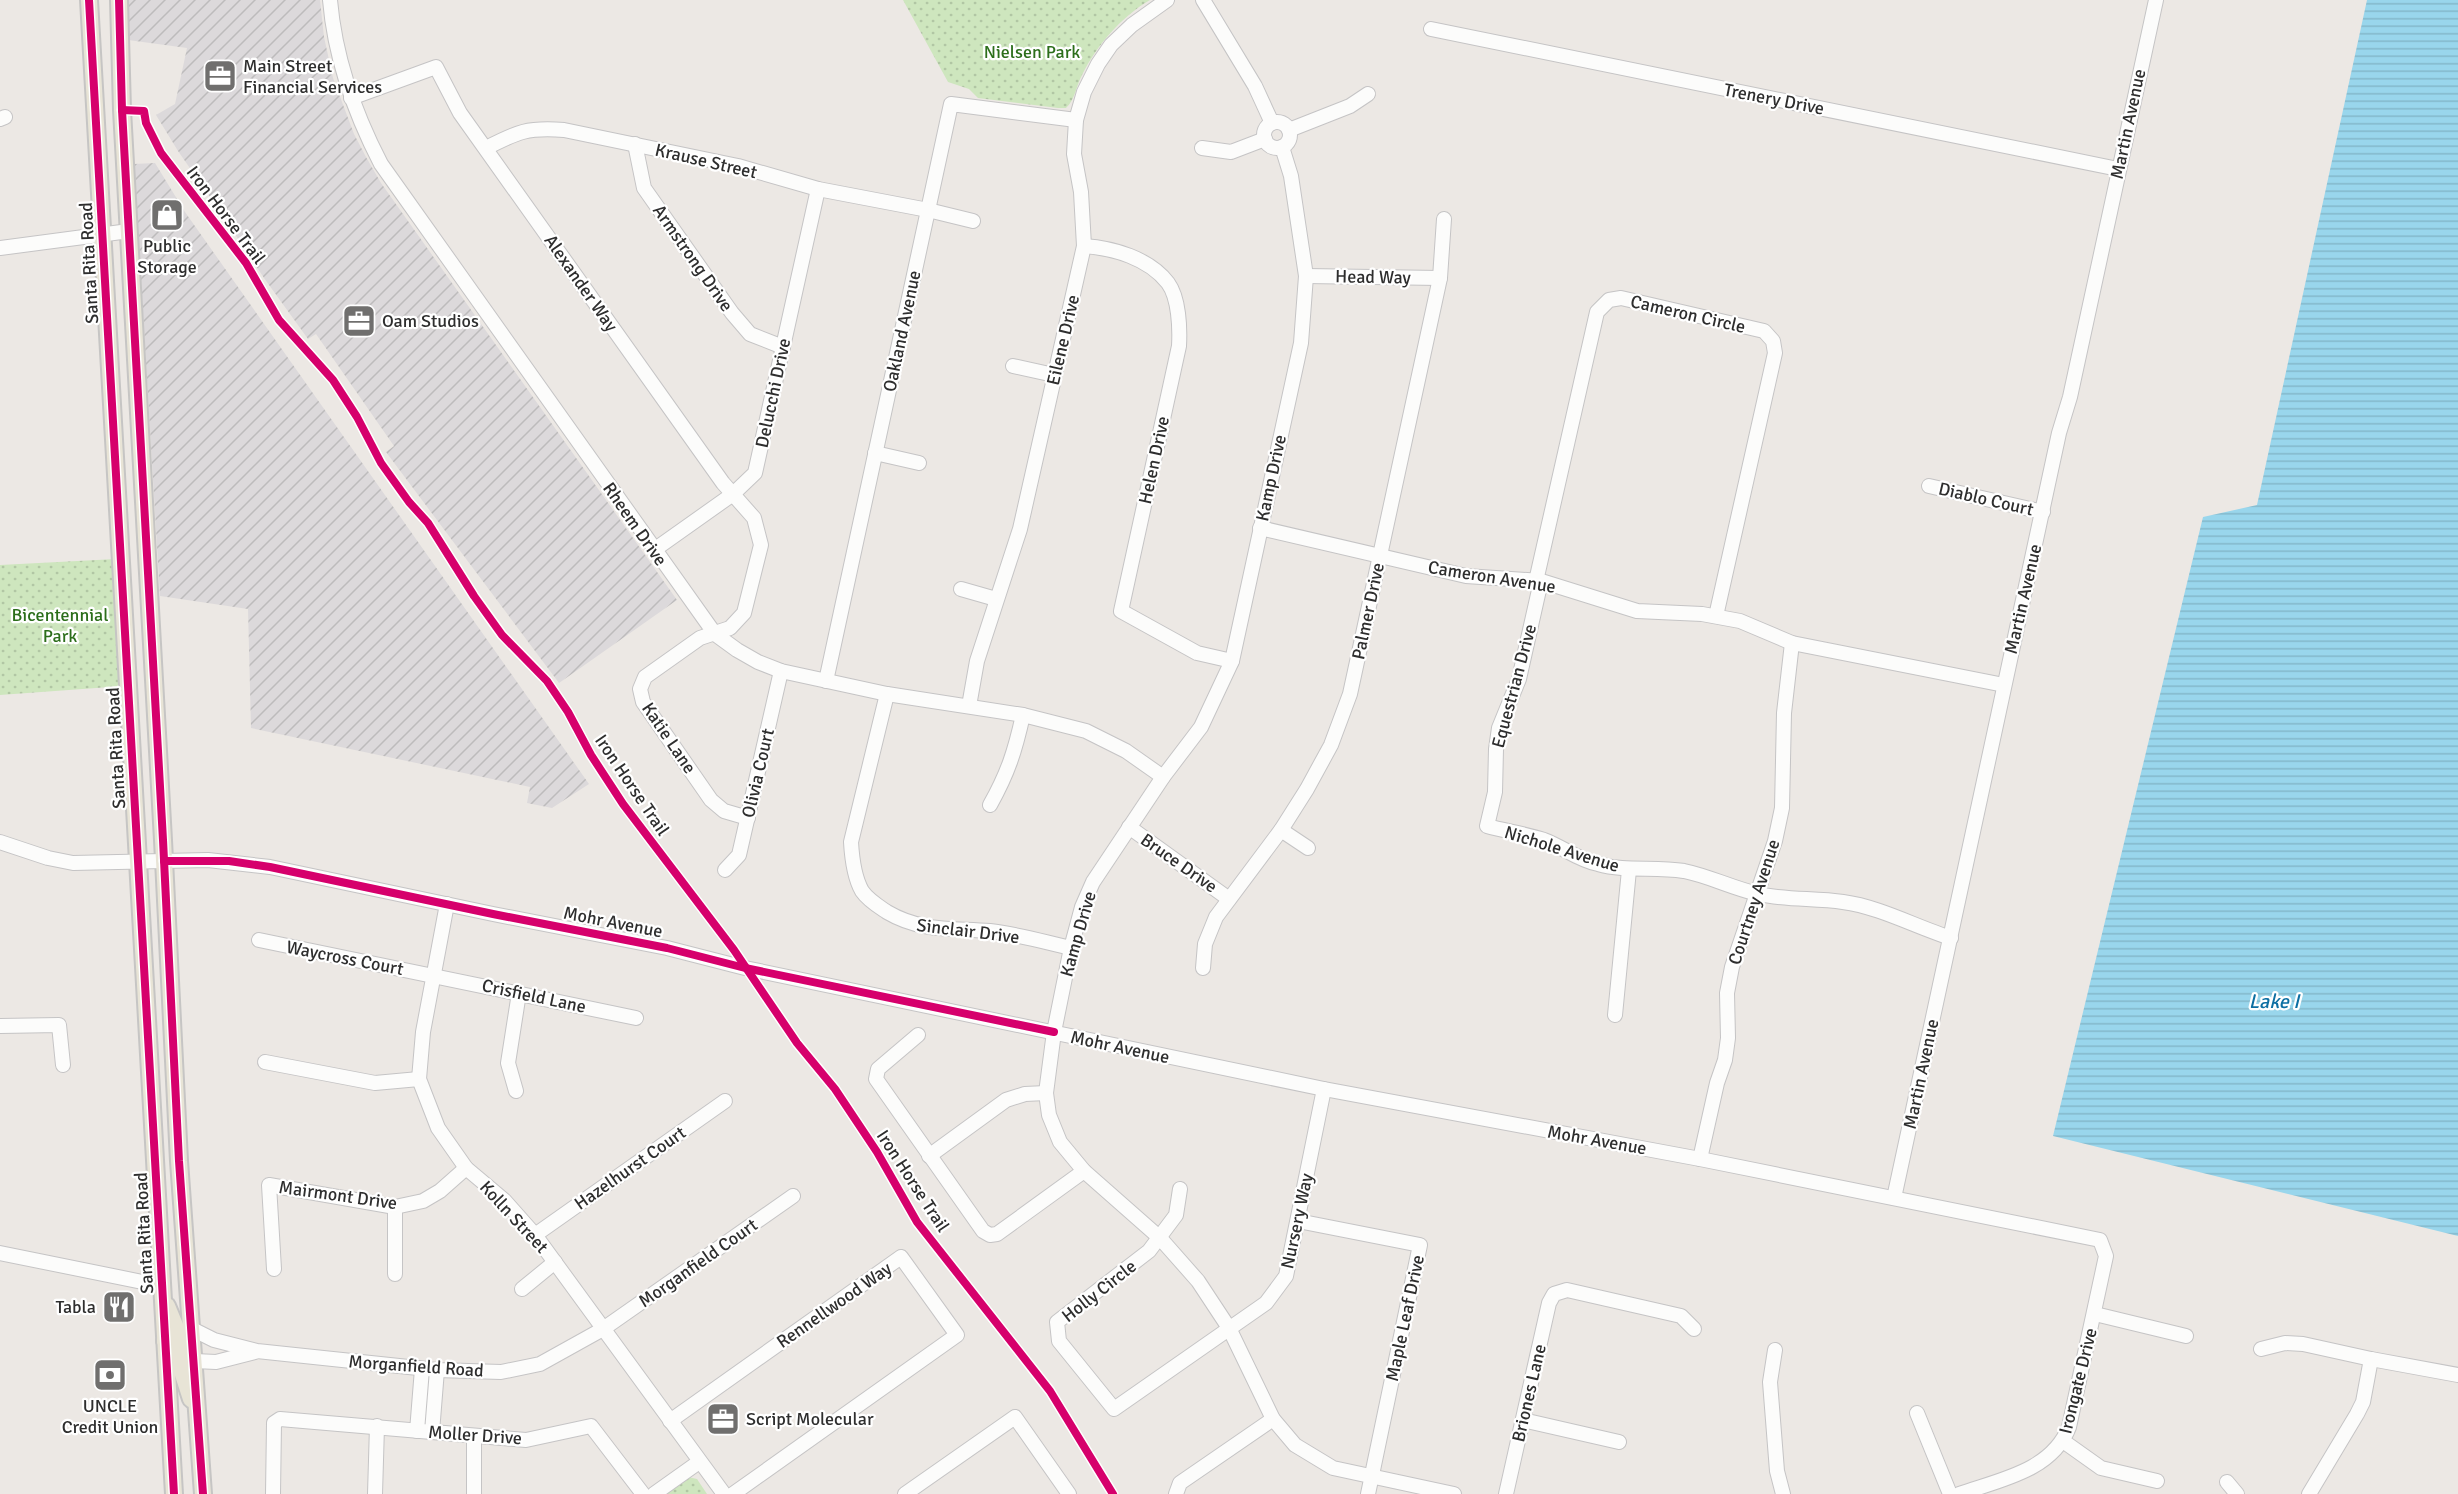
<svg xmlns="http://www.w3.org/2000/svg" width="2458" height="1494" viewBox="0 0 2458 1494" font-family="Signika,sans-serif">
  <style>
    .industrial { fill: url(#industrial-furrows) }
    .grass { fill: url(#grass-dots) }
    .water { fill: url(#water-rules) }
    .lines { fill: none; stroke-linecap: round; stroke-linejoin: round }
    .minor-casing { stroke: #c5c4c5; stroke-width: 16 }
    .major-casing { stroke: #c6c5c4; stroke-width: 20 }
    .minor { stroke: #fcfcfb; stroke-width: 14 }
    .major { stroke: #e8e4d6; stroke-width: 16 }
    .cycleway-casing { stroke: #fff; stroke-width: 11 }
    .cycleway { stroke: #d6006c; stroke-width: 8 }
    .labels { text-anchor: middle; stroke-width: 4.5; stroke-linejoin: round; paint-order: stroke }
    .park-label { font-size: 18px; fill: #2c6e1b; stroke: #fff }
    .poi-label { font-size: 18px; fill: #2e2e2e; stroke: #fff; text-anchor: start }
    .street-label { font-size: 18px; fill: #2e2e2e; stroke: #fff }
    .water-label { font-size: 20px; font-style: italic; fill: #0d6fa3; stroke: #fff }
  </style>
  <defs>
    <pattern id="industrial-furrows" width="10" height="10" patternUnits="userSpaceOnUse" patternTransform="scale(1.5)"><rect width="10" height="10" fill="#dcd9db"/><path d="M-1 1l2-2M0 10L10 0M9 11l2-2" fill="none" stroke="#bdbbbc"/></pattern>
    <pattern id="grass-dots" width="8" height="8" patternUnits="userSpaceOnUse" patternTransform="scale(1.5)"><rect width="8" height="8" fill="#cee6be"/><path d="M2 2h.1M6 6h.1" fill="none" stroke="#b1c6a4" stroke-width="1.8" stroke-linecap="round"/></pattern>
    <pattern id="water-rules" width="6" height="5" patternUnits="userSpaceOnUse" patternTransform="scale(1.5)"><rect width="6" height="5" fill="#99d6ec"/><path d="M0 2.5h6" fill="none" stroke="#84b8cb"/></pattern>
  </defs>
  <rect width="100%" height="100%" fill="#ece8e4"/>
  <g class="industrial">
    <polygon points="127,0 320,0 324,37 333,78 354,134 366,157 381,183 677,600 559,683 386,452 394,446 316,334 308,339 264,278 219,210 178,151 156,115 175,104 187,48 128,40"/>
    <polygon points="155,163 185,212 589,784 552,808 527,803 530,787 251,728 248,609 160,596 134,164"/>
  </g>
  <g class="grass">
    <path d="M 903,0 L 1150,0 C 1121,17 1097,45 1082,75 C 1076,86 1075,100 1066,108 L 1058,108 L 978,98 L 969,89 L 948,82 Z"/>
    <polygon points="116,559 124,686 0,695 0,565"/>
    <polygon points="688,1477 697,1479 707,1494 663,1494"/>
  </g>
  <polygon class="water" points="2367,0 2458,0 2458,1236 2053,1136 2203,517 2257,505"/>
  <g class="lines">
    <g class="minor-casing">
      <g id="minor">
        <path d="M 330,0 C 335,59 354,112 381,164 L 715,634 L 737,650 L 758,662 L 781,671 L 887,694 L 1023,715 L 1086,731 L 1126,751 L 1163,777"/>
        <polyline points="1203,0 1255,86 1272,123"/>
        <polyline points="1431,29 2118,169"/>
        <polyline points="351,98 436,67 460,113 723,483 754,518 761,545 744,613 730,628 700,638 645,677 640,689 643,702 711,800 724,811 748,818"/>
        <polyline points="0,119 5,117"/>
        <circle cx="1277" cy="135" r="13"/>
        <polyline points="1289,130 1350,106 1368,94"/>
        <polyline points="635,144 644,188 732,313 750,334 783,347"/>
        <polyline points="1282,147 1291,176 1306,276 1301,343 1232,661 1201,727 1163,777 1093,882 1082,907 1071,948 1054,1032 1046,1093 1049,1115 1060,1142 1084,1171 1160,1238 1198,1281 1229,1328 1273,1419 1295,1445 1333,1468 1454,1494"/>
        <path d="M 486,148 C 517,132 528,127 564,130 L 738,166 L 818,189 L 928,210 L 973,221"/>
        <polyline points="1202,148 1231,152 1265,139"/>
        <path d="M 1084,246 C 1113,248 1149,258 1168,283 C 1179,298 1180,328 1179,346 L 1121,611 L 1197,653 L 1232,661"/>
        <polyline points="0,248 129,231"/>
        <polyline points="1306,276 1440,278"/>
        <polyline points="1013,366 1054,375"/>
        <polyline points="875,453 919,463"/>
        <polyline points="1929,486 2043,512"/>
        <polyline points="1260,528 1466,576 1541,581 1637,611 1702,614 1740,621 1792,643 2004,685"/>
        <polyline points="654,550 733,494 755,473 818,189"/>
        <polyline points="1536,581 1597,312 1609,300 1621,298 1764,331 1773,341 1775,353 1716,616"/>
        <path d="M 1541,581 L 1519,679 L 1499,728 L 1496,749 L 1495,792 L 1487,826 C 1505,831 1526,834 1544,840 C 1563,847 1578,860 1598,864 C 1626,872 1655,866 1684,871 C 1709,876 1732,888 1758,894 C 1786,900 1815,898 1843,902 C 1880,907 1916,927 1951,938"/>
        <polyline points="961,589 996,599"/>
        <polyline points="826,681 951,104 1076,120"/>
        <path d="M 887,694 L 851,842 C 852,859 854,877 862,891 C 868,900 878,906 887,912 C 921,932 952,928 990,931 C 1017,934 1044,942 1071,948"/>
        <polyline points="969,706 977,661 1020,529 1084,246 1081,192 1074,154 1076,120 1084,92 1098,64 1111,45 1132,25 1167,0"/>
        <path d="M 990,805 C 1008,773 1015,751 1023,715"/>
        <polyline points="1129,827 1229,899"/>
        <polyline points="1281,830 1308,848"/>
        <path d="M 0,842 L 48,858 L 73,863 L 208,860 L 270,867 L 493,914 L 667,948 L 745,968 L 1324,1089 L 1700,1159 L 2100,1240 L 2106,1256 L 2069,1427 C 2052,1471 1999,1480 1959,1494"/>
        <polyline points="725,870 739,855 781,671"/>
        <polyline points="447,904 423,1032 419,1079 438,1128 466,1168 504,1200 535,1235 724,1494"/>
        <polyline points="259,940 636,1018"/>
        <polyline points="1203,968 1205,944 1216,917 1281,830 1307,789 1331,745 1350,694 1440,278 1444,219"/>
        <polyline points="1615,1015 1629,870"/>
        <polyline points="0,1026 59,1025 63,1065"/>
        <polyline points="918,1035 878,1069 876,1079 983,1231 990,1235 997,1234 1084,1171"/>
        <polyline points="265,1062 375,1083 419,1079"/>
        <polyline points="516,1091 508,1063 519,993"/>
        <polyline points="929,1156 1006,1100 1025,1094 1046,1093"/>
        <polyline points="1700,1159 1717,1083 1725,1060 1728,1038 1727,993 1732,967 1775,841 1782,808 1784,713 1792,643"/>
        <polyline points="1180,1189 1176,1215 1149,1251 1057,1322 1059,1341 1114,1409 1266,1303 1286,1276 1324,1089"/>
        <polyline points="1894,1198 2059,433 2070,397 2156,0"/>
        <polyline points="1298,1221 1420,1245 1368,1494"/>
        <polyline points="535,1235 725,1101"/>
        <polyline points="0,1253 162,1286"/>
        <polyline points="274,1269 269,1185 395,1207 423,1201 440,1191 466,1168"/>
        <polyline points="395,1274 395,1207"/>
        <polyline points="522,1289 555,1262"/>
        <polyline points="2095,1314 2186,1336"/>
        <polyline points="192,1329 214,1340 257,1351 437,1370 501,1372 540,1364 603,1329 793,1196"/>
        <polyline points="2261,1349 2285,1343 2303,1344 2371,1359 2458,1375"/>
        <polyline points="1775,1350 1770,1382 1777,1471 1783,1494"/>
        <polyline points="195,1361 216,1362 255,1352"/>
        <polyline points="1917,1413 1950,1494"/>
        <polyline points="1523,1420 1619,1442"/>
        <polyline points="670,1421 901,1257 957,1335 733,1494"/>
        <polyline points="417,1431 422,1369"/>
        <polyline points="432,1432 437,1370"/>
        <polyline points="2063,1441 2101,1468 2157,1481"/>
        <polyline points="2227,1482 2237,1494"/>
        <polyline points="273,1494 274,1423 280,1419 526,1440 591,1426 643,1494"/>
        <polyline points="375,1494 377,1426"/>
        <polyline points="474,1494 474,1436"/>
        <polyline points="654,1494 699,1462"/>
        <polyline points="905,1494 1015,1417 1069,1494"/>
        <polyline points="1176,1494 1180,1483 1273,1419"/>
        <polyline points="1506,1494 1549,1303 1554,1294 1567,1290 1681,1316 1694,1329"/>
        <polyline points="2309,1494 2357,1414 2363,1402 2371,1359"/>
      </g>
    </g>
    <g class="major-casing">
      <g id="major">
        <polyline points="89,0 174,1494"/>
        <polyline points="119,0 122,110 163,840 179,1161 203,1494"/>
        <polyline points="167,1306 184,1347 192,1358"/>
        <polyline points="165,1341 178,1359 191,1399"/>
      </g>
    </g>
    <use href="#minor" class="minor"/>
    <use href="#major" class="major"/>
    <g class="cycleway-casing">
      <g id="cycleway">
        <polyline points="89,0 174,1494"/>
        <polyline points="119,0 122,110 163,840 179,1161 203,1494"/>
        <polyline points="122,110 144,111 146,123 161,153 246,263 279,320 333,380 357,417 381,463 409,502 428,523 474,596 502,635 547,681 568,712 591,755 623,804 734,950 797,1043 835,1089 877,1152 917,1222 1050,1391 1113,1494"/>
        <polyline points="164,861 229,861 270,867 493,914 667,948 745,968 1054,1032"/>
      </g>
    </g>
    <use href="#cycleway" class="cycleway"/>
  </g>
  <defs>
    <g id="office-square" transform="scale(1.725)"><rect x="-9" y="-9" width="18" height="18" rx="4" fill="#706f6e" stroke="#fff"/><path d="M-6-3h4V-5.5h4V-3h4V5H-6ZM-1-4.5V-3h2v-1.5ZM-6 0V1H6V0Z" fill="#fff"/></g>
    <g id="shop-square" transform="scale(1.725)"><rect x="-9" y="-9" width="18" height="18" rx="4" fill="#706f6e" stroke="#fff"/><path d="M-5-2.5h2.3a2.7 3.5 0 0 1 5.4 0H5L5.5 6h-11ZM-1.5-2.5h3a1.5 2.3 0 0 0-3 0Z" fill="#fff"/></g>
    <g id="restaurant-square" transform="scale(1.725)"><rect x="-9" y="-9" width="18" height="18" rx="4" fill="#706f6e" stroke="#fff"/><path d="M-5-6h1v4h1v-4h1v4h1v-4h1v5L-1.5 .5V6h-2V.5L-5-1ZM5-6V6H3V1.5H1.5Q1.5-4 5-6Z" fill="#fff"/></g>
    <g id="bank-square" transform="scale(1.725)"><rect x="-9" y="-9" width="18" height="18" rx="4" fill="#706f6e" stroke="#fff"/><path d="M-6-4H6V4H-6ZM0-2.3a2.3 2.3 0 1 0 0 4.6a2.3 2.3 0 1 0 0-4.6Z" fill="#fff"/></g>
  </defs>
  <g fill-rule="evenodd">
    <use href="#office-square" x="220" y="76"/>
    <use href="#shop-square" x="167" y="215"/>
    <use href="#office-square" x="359" y="321"/>
    <use href="#restaurant-square" x="119" y="1307"/>
    <use href="#bank-square" x="110" y="1375"/>
    <use href="#office-square" x="723" y="1419"/>
  </g>
  <g class="labels">
    <g class="park-label">
      <text x="1032" y="58">Nielsen Park</text>
      <text x="60" y="621">Bicentennial<tspan x="60" dy="21">Park</tspan></text>
    </g>
    <g class="poi-label">
      <text x="243" y="72">Main Street<tspan x="243" dy="21">Financial Services</tspan></text>
      <text x="167" y="252" text-anchor="middle">Public<tspan x="167" dy="21">Storage</tspan></text>
      <text x="382" y="327">Oam Studios</text>
      <text x="96" y="1313" text-anchor="end">Tabla</text>
      <text x="110" y="1412" text-anchor="middle">UNCLE<tspan x="110" dy="21">Credit Union</tspan></text>
      <text x="746" y="1425">Script Molecular</text>
    </g>
    <g class="street-label">
      <text transform="translate(1774 99) rotate(11)" y="6">Trenery Drive</text>
      <text transform="translate(2128 124) rotate(-78)" y="6">Martin Avenue</text>
      <text transform="translate(706 161) rotate(13)" y="6">Krause Street</text>
      <text transform="translate(226 215) rotate(53)" y="6">Iron Horse Trail</text>
      <text transform="translate(693 258) rotate(55)" y="6">Armstrong Drive</text>
      <text transform="translate(89 263) rotate(-93)" y="6">Santa Rita Road</text>
      <text transform="translate(1373 277) rotate(1)" y="6">Head Way</text>
      <text transform="translate(581 283) rotate(55)" y="6">Alexander Way</text>
      <text transform="translate(1688 314) rotate(13)" y="6">Cameron Circle</text>
      <text transform="translate(902 331) rotate(-78)" y="6">Oakland Avenue</text>
      <text transform="translate(1063 340) rotate(-77)" y="6">Eilene Drive</text>
      <text transform="translate(773 393) rotate(-78)" y="6">Delucchi Drive</text>
      <text transform="translate(1154 460) rotate(-78)" y="6">Helen Drive</text>
      <text transform="translate(1271 478) rotate(-78)" y="6">Kamp Drive</text>
      <text transform="translate(1986 499) rotate(13)" y="6">Diablo Court</text>
      <text transform="translate(635 524) rotate(55)" y="6">Rheem Drive</text>
      <text transform="translate(1492 577) rotate(9)" y="6">Cameron Avenue</text>
      <text transform="translate(2023 599) rotate(-77)" y="6">Martin Avenue</text>
      <text transform="translate(1368 611) rotate(-78)" y="6">Palmer Drive</text>
      <text transform="translate(1514 686) rotate(-75)" y="6">Equestrian Drive</text>
      <text transform="translate(669 738) rotate(56)" y="6">Katie Lane</text>
      <text transform="translate(116 748) rotate(-93)" y="6">Santa Rita Road</text>
      <text transform="translate(758 773) rotate(-77)" y="6">Olivia Court</text>
      <text transform="translate(632 785) rotate(56)" y="6">Iron Horse Trail</text>
      <text transform="translate(1562 849) rotate(17)" y="6">Nichole Avenue</text>
      <text transform="translate(1179 863) rotate(35)" y="6">Bruce Drive</text>
      <text transform="translate(1754 902) rotate(-72)" y="6">Courtney Avenue</text>
      <text transform="translate(613 922) rotate(11)" y="6">Mohr Avenue</text>
      <text transform="translate(968 931) rotate(7)" y="6">Sinclair Drive</text>
      <text transform="translate(1078 934) rotate(-74)" y="6">Kamp Drive</text>
      <text transform="translate(345 958) rotate(11)" y="6">Waycross Court</text>
      <text transform="translate(534 996) rotate(12)" y="6">Crisfield Lane</text>
      <text transform="translate(1120 1047) rotate(12)" y="6">Mohr Avenue</text>
      <text transform="translate(1921 1074) rotate(-78)" y="6">Martin Avenue</text>
      <text transform="translate(1597 1140) rotate(10)" y="6">Mohr Avenue</text>
      <text transform="translate(630 1168) rotate(-35)" y="6">Hazelhurst Court</text>
      <text transform="translate(913 1181) rotate(57)" y="6">Iron Horse Trail</text>
      <text transform="translate(338 1195) rotate(8)" y="6">Mairmont Drive</text>
      <text transform="translate(514 1217) rotate(47)" y="6">Kolln Street</text>
      <text transform="translate(1297 1221) rotate(-78)" y="6">Nursery Way</text>
      <text transform="translate(144 1233) rotate(-93)" y="6">Santa Rita Road</text>
      <text transform="translate(698 1263) rotate(-35)" y="6">Morganfield Court</text>
      <text transform="translate(1099 1291) rotate(-38)" y="6">Holly Circle</text>
      <text transform="translate(834 1305) rotate(-35)" y="6">Rennellwood Way</text>
      <text transform="translate(1405 1318) rotate(-78)" y="6">Maple Leaf Drive</text>
      <text transform="translate(416 1366) rotate(4)" y="6">Morganfield Road</text>
      <text transform="translate(2078 1381) rotate(-76)" y="6">Irongate Drive</text>
      <text transform="translate(1529 1393) rotate(-77)" y="6">Briones Lane</text>
      <text transform="translate(475 1435) rotate(4)" y="6">Moller Drive</text>
    </g>
    <g class="water-label">
      <text x="2274" y="1008">Lake I</text>
    </g>
  </g>
</svg>
